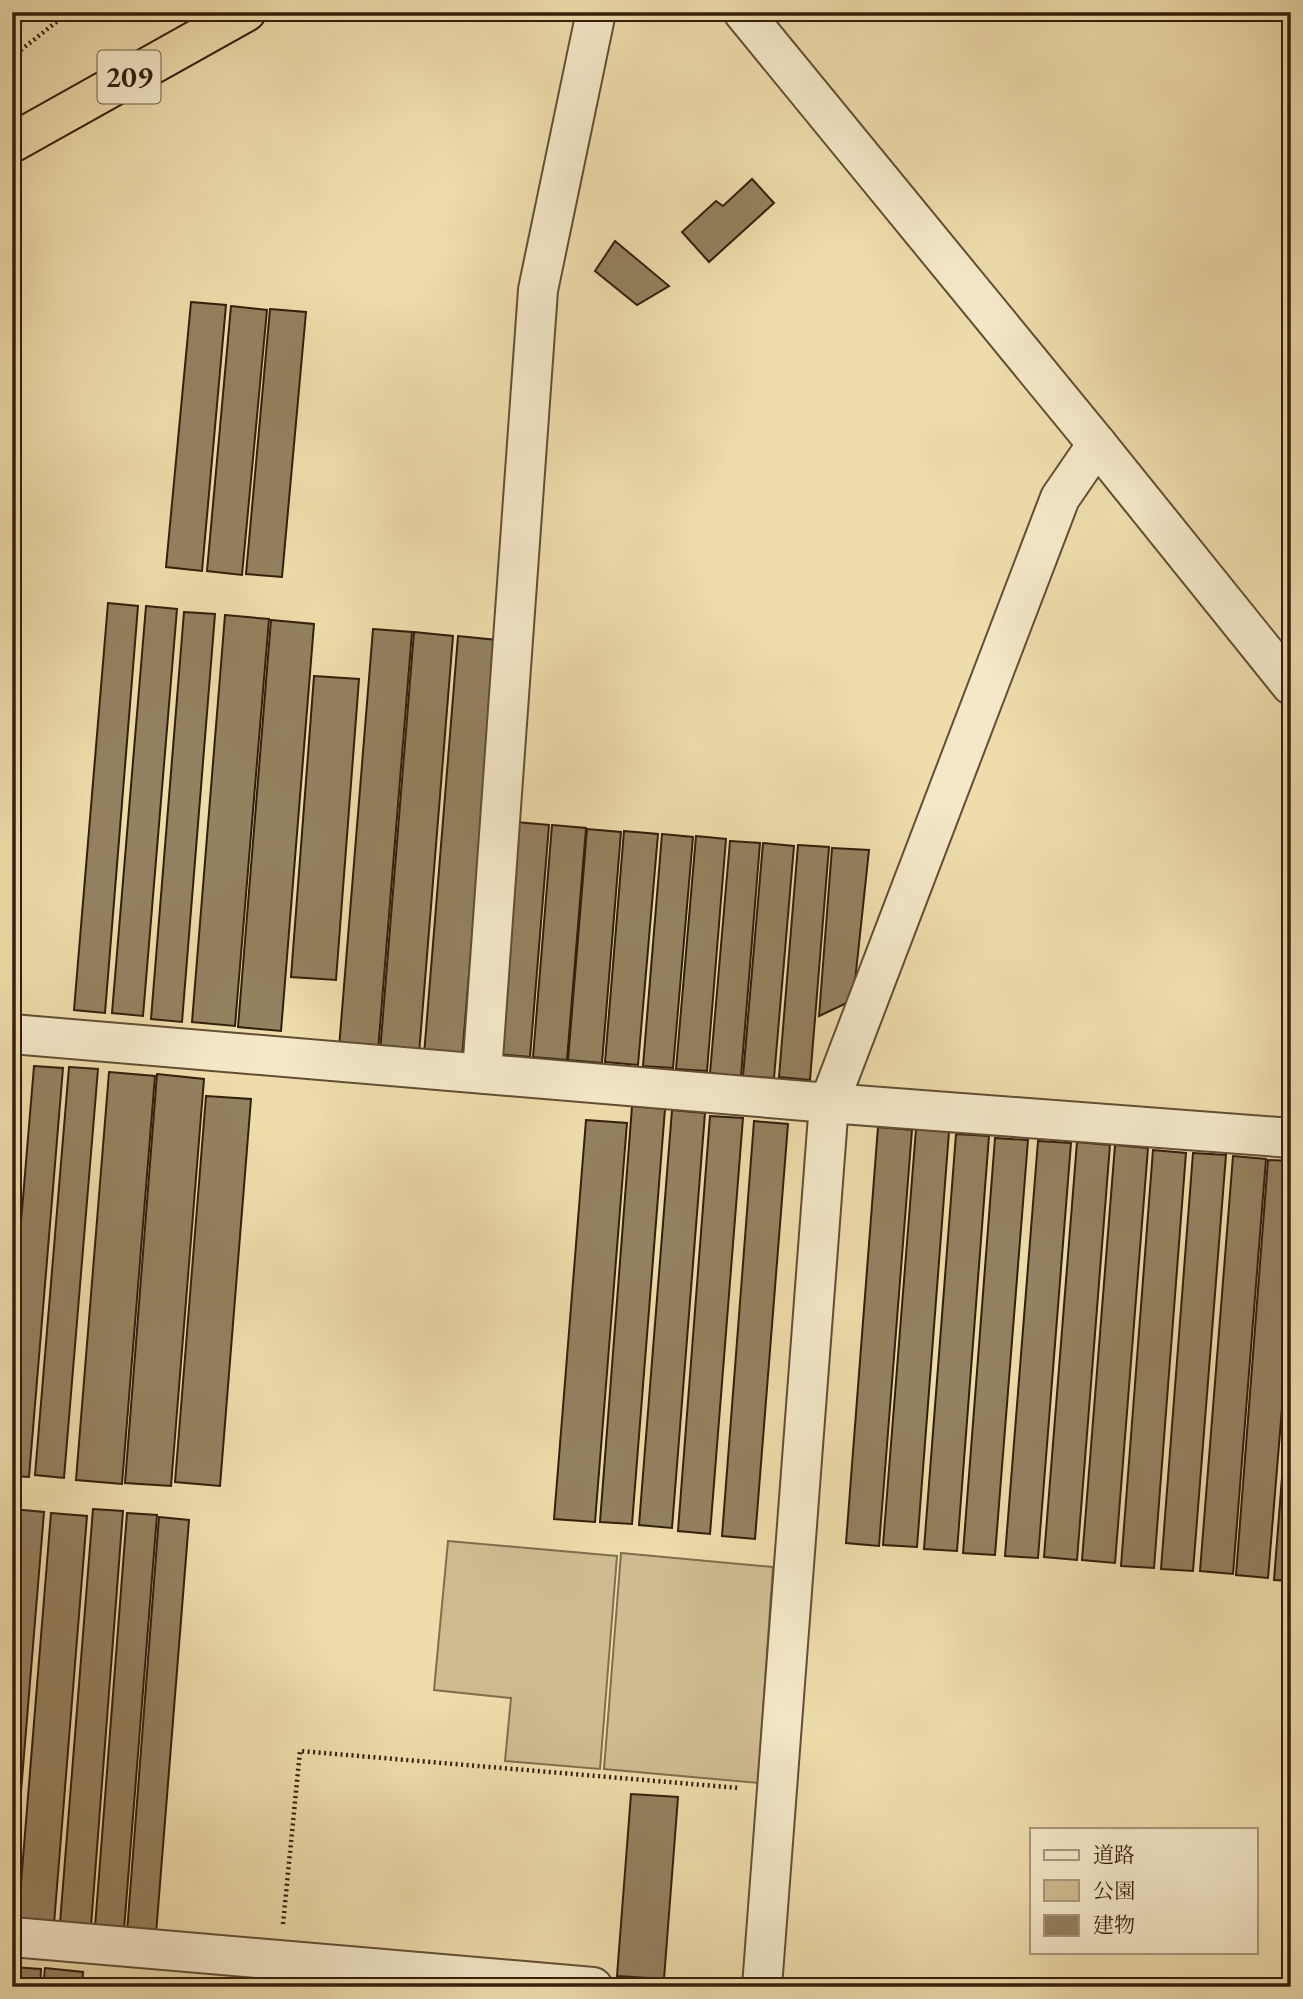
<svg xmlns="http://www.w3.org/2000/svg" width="1303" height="1999" viewBox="0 0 1303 1999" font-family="'EB Garamond','Noto Serif JP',serif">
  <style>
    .green { fill: #cebc90; stroke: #806d4e; stroke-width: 2 }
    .building { fill: #94815f; stroke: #331e0c; stroke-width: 2 }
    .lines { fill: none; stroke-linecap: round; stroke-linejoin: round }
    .street-casing { stroke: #624e34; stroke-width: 42 }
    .highway-casing { stroke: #331e0c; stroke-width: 42 }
    .path { stroke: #331e0c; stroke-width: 4.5; stroke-dasharray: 2 3.5; stroke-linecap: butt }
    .street { stroke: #f4e8c8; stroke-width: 38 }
    .highway { stroke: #eedcab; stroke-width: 38 }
    .labels { text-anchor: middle; stroke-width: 5; stroke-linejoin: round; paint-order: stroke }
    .shield { fill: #f4e8c8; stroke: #6d5b44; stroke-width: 2 }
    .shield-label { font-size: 30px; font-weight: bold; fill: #331e0c }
  </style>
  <rect width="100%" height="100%" fill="#eedcab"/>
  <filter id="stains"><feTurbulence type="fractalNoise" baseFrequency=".00286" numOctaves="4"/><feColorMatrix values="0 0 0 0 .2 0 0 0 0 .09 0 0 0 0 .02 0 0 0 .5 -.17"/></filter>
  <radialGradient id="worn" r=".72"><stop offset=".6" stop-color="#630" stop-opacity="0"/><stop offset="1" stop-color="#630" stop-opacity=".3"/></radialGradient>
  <g class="green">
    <polygon points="448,1541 617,1556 600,1769 505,1761 511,1698 434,1690"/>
    <polygon points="621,1553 773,1567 758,1783 604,1769"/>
  </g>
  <g class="building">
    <polygon points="752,179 774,203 709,262 682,232 716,201 723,206"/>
    <polygon points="615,241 669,286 637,305 595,271"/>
    <polygon points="191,302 226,305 202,571 166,567"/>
    <polygon points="231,306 267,310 242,575 207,571"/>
    <polygon points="270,309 306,312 282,577 246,574"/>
    <polygon points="108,603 138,606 105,1013 74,1010"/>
    <polygon points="146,606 177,609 143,1016 112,1013"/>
    <polygon points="184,612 215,614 182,1022 151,1019"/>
    <polygon points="225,615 269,619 235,1026 192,1022"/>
    <polygon points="271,620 314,624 281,1031 238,1027"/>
    <polygon points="373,629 412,632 378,1051 339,1048"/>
    <polygon points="414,632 453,636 419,1054 380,1052"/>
    <polygon points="458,636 497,640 462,1058 424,1055"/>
    <polygon points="314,676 359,679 336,980 291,977"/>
    <polygon points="516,822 549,825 530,1057 496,1054"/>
    <polygon points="552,825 586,828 567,1060 533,1057"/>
    <polygon points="587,829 621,832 602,1063 568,1060"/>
    <polygon points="624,831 658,834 638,1065 605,1062"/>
    <polygon points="662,834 693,837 673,1068 643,1066"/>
    <polygon points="696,836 726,839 707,1071 676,1069"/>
    <polygon points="730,841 760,843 741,1076 710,1073"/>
    <polygon points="763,843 794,846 774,1078 743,1076"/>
    <polygon points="798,845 829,847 810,1080 779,1077"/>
    <polygon points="832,848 869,850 853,1000 819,1016"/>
    <polygon points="34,1066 63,1068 29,1477 12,1476 12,1330"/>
    <polygon points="69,1067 98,1069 64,1478 35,1475"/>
    <polygon points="109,1072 155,1076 122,1484 76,1480"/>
    <polygon points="157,1074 204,1079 171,1486 125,1483"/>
    <polygon points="206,1096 251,1099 220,1486 175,1482"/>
    <polygon points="632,1106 665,1109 632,1524 600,1522"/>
    <polygon points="672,1110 705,1113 672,1528 639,1525"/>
    <polygon points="710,1116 743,1118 710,1534 678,1531"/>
    <polygon points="586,1120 627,1123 595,1522 554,1519"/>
    <polygon points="754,1121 788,1124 755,1539 722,1536"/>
    <polygon points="878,1127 912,1130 879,1546 846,1543"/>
    <polygon points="916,1129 949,1132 917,1547 883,1545"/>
    <polygon points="956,1134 989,1136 957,1551 924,1549"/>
    <polygon points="995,1138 1028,1140 995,1555 963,1553"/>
    <polygon points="1038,1141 1071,1143 1038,1558 1005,1556"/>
    <polygon points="1077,1142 1110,1145 1077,1560 1044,1557"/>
    <polygon points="1115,1145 1148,1148 1115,1563 1082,1560"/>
    <polygon points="1153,1150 1186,1153 1154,1568 1121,1566"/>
    <polygon points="1193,1153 1226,1155 1193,1571 1161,1569"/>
    <polygon points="1233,1156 1266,1159 1233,1574 1200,1571"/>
    <polygon points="1268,1160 1291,1161 1291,1299 1268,1578 1236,1575"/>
    <polygon points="1291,1362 1291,1581 1274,1580"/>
    <polygon points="12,1509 44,1512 12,1901"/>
    <polygon points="93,1509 123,1511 91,1926 60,1923"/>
    <polygon points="51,1513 87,1516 54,1924 18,1920"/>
    <polygon points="127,1513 157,1515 124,1930 95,1927"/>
    <polygon points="159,1517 189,1520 156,1934 127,1932"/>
    <polygon points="631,1794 678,1797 664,1979 617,1976"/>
    <polygon points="12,1967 41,1969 40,1987 12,1987"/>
    <polygon points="45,1968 83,1972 82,1987 43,1987"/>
  </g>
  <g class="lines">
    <g class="street-casing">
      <g id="street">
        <polyline points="743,12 1097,444 1291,685"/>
        <polyline points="12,1034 829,1103 1291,1138"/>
        <polyline points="482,1073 538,290 596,12"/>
        <polyline points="12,1937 593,1987"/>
        <polyline points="762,1987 829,1103 1060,498 1097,444"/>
      </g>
    </g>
    <g class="highway-casing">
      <polyline id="highway" points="12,143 246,12"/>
    </g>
    <g class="path">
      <polyline points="12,57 69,12"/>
      <polyline points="283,1924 300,1751 739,1788"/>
    </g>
    <use href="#street" class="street"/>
    <use href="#highway" class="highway"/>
  </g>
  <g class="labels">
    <rect class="shield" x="97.5" y="50.5" width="63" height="53" rx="5"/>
    <g class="shield-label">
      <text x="129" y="87">209</text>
    </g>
  </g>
  <rect width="1303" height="1999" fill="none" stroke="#eedcab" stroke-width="42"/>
  <rect x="14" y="14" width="1275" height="1971" fill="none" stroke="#331e0c" stroke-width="3.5"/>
  <rect x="21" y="21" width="1261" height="1957" fill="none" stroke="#331e0c" stroke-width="2"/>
  <rect x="1030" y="1828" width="228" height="126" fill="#f4e8c8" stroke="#a7977d" stroke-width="2"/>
  <rect x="1044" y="1850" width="35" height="10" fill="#f4e8c8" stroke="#a7977d" stroke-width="2"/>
  <text x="1093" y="1862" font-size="21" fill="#331e0c">道路</text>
  <rect x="1044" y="1880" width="35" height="21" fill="#cebc90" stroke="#a7977d" stroke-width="2"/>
  <text x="1093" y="1898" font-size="21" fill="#331e0c">公園</text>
  <rect x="1044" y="1915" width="35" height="21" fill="#94815f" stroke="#a7977d" stroke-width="2"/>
  <text x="1093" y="1932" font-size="21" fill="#331e0c">建物</text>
  <rect width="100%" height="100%" filter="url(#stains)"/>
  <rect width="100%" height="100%" fill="url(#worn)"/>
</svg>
